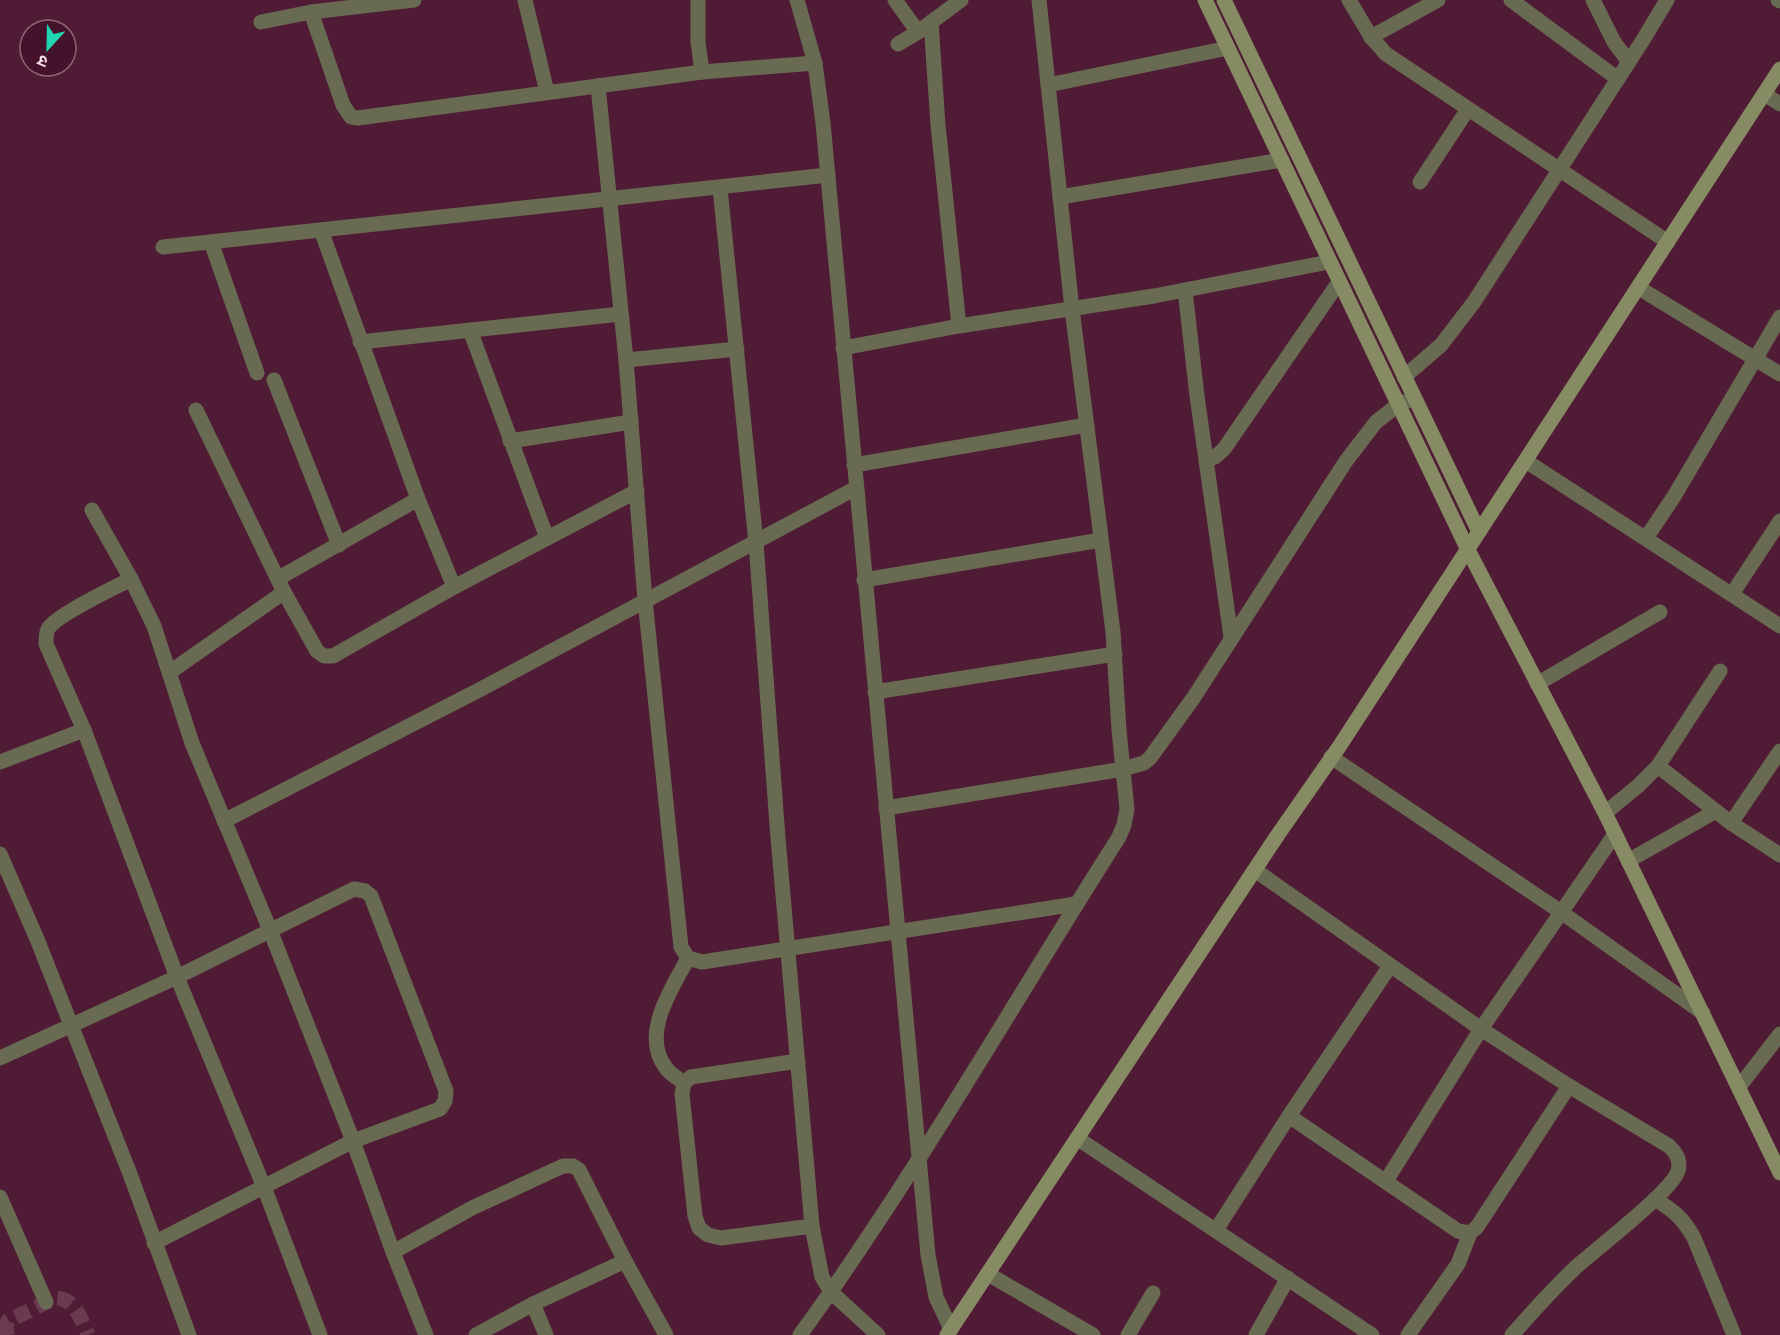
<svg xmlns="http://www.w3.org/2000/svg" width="1780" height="1335" viewBox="0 0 1780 1335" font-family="Quicksand,'Noto Sans Devanagari',sans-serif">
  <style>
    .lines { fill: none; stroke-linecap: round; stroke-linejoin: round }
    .street-tunnel { stroke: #6a3a50; stroke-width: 15; stroke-dasharray: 15 8; stroke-linecap: butt }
    .street { stroke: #686b52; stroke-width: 15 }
    .secondary { stroke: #868b63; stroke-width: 15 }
  </style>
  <rect width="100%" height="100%" fill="#501c35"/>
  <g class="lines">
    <path class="street-tunnel" d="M 7,1335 L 6,1326 L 8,1321 L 55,1298 C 75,1298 81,1319 88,1335"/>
    <g class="street">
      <polyline points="525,0 547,92"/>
      <polyline points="698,0 698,42 702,72"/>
      <polyline points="797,0 815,63 823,123 928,1255 936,1297 951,1329"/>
      <polyline points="895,0 918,32"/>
      <polyline points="1349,0 1371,37 1386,54 1668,242"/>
      <polyline points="1511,0 1618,79"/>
      <polyline points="1593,0 1614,42 1629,62"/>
      <polyline points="1778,0 1780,1"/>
      <polyline points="311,12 343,105 351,117 358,118 702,72 815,63"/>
      <polyline points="261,22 311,12 414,0"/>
      <polyline points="931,22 938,125 959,326"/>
      <polyline points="1371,37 1438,0"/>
      <polyline points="898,44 918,32 961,0"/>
      <polyline points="1048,85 1228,48"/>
      <polyline points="598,86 626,360 645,600 681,947 688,958 702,962 1076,904"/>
      <polyline points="1764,94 1780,104"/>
      <polyline points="1420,182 1468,109"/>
      <polyline points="720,188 756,543 778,838 812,1226 822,1277 831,1292 878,1335"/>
      <polyline points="1060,197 1282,160"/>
      <polyline points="321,230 418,499 454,587"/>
      <polyline points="211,242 257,373"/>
      <polyline points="163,247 828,175"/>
      <polyline points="1639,288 1780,374"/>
      <polyline points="1185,290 1197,396 1231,637"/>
      <polyline points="470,330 547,538"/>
      <polyline points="360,342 621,314"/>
      <polyline points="843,348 959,326 1154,296 1329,262"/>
      <polyline points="626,360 737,349"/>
      <polyline points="1404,377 1441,345 1474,302 1643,40 1667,0"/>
      <polyline points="274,380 339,545"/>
      <polyline points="196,410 284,592 317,651 324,656 333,656 454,587 637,491"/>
      <polyline points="510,441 631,422"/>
      <polyline points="1206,461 1215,457 1224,449 1339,282"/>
      <polyline points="1526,461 1780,626"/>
      <polyline points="854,465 1087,425"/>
      <polyline points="92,510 131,579 154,626 192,743 270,930 353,1141 393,1252 426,1335"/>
      <polyline points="1646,538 1673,498 1780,317"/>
      <polyline points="279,578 418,499"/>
      <path d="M 131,579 C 114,588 56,615 48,629 C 46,633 46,640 46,644 L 84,730 L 177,977 L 264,1187 L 320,1335"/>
      <polyline points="864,580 1101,540"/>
      <polyline points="1732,594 1780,521"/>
      <polyline points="170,672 284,592"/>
      <polyline points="1537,684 1660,612"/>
      <polyline points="875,692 1115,654"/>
      <polyline points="1331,757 1561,912 1703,1013"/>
      <polyline points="0,762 84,730"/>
      <polyline points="1658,766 1720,671"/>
      <polyline points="886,808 1123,769 1144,763 1150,758 1194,697 1346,461 1376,422 1398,405 1414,398"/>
      <polyline points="1605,813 1638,786 1658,766 1731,823 1780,855"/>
      <polyline points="224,821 481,689 856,488"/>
      <polyline points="1731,823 1780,751"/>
      <polyline points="0,854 37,939 130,1174 189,1335"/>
      <polyline points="1628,861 1716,811"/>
      <path d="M 1255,870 L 1481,1029 L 1569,1086 L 1669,1146 C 1676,1153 1681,1160 1678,1171 C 1671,1192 1596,1249 1575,1268 C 1553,1289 1532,1312 1512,1335"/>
      <polyline points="0,1058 177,977 354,889 365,891 371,896 446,1091 445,1101 440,1109 353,1141 154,1243"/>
      <polyline points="798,1061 691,1077 684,1083 682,1094 695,1216 699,1228 708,1235 721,1238 812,1226"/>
      <path d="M 684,1083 C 679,1079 670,1074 666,1068 C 640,1034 672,989 688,958"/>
      <polyline points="1739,1087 1780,1034"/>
      <polyline points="1289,1116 1458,1231 1470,1233 1477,1227 1569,1086"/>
      <polyline points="1077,1138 1372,1335"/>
      <polyline points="1386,1181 1481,1029 1615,834"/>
      <polyline points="0,1197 46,1302"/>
      <path d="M 1655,1199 C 1674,1211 1683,1218 1694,1238 L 1734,1335"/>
      <polyline points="1216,1230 1289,1116 1390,966"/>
      <polyline points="393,1252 472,1208 563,1166 573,1166 579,1170 625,1261 666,1335"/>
      <polyline points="988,1274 1093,1335"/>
      <polyline points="533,1304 546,1335"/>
      <polyline points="476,1335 533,1304 625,1261"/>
      <path d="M 800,1335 C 916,1175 1013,1003 1119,837 L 1124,825 L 1127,809 L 1119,730 L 1113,632 L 1072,309 L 1039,0"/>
      <polyline points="1128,1335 1153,1293"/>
      <polyline points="1256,1335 1288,1278"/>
      <polyline points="1408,1335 1458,1264 1470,1233"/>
    </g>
    <g class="secondary">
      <polyline points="1205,0 1468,550 1605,813 1780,1173"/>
      <polyline points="1224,0 1479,532"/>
      <polyline points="947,1335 1277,836 1339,747 1780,69"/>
    </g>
  </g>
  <g transform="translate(48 48) rotate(202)"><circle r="28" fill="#45122b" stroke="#8f6578" stroke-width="1.5"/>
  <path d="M0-4.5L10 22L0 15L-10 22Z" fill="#1fd5b0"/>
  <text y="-9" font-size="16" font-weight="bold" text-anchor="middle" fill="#fde1ec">उ</text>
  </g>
</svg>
